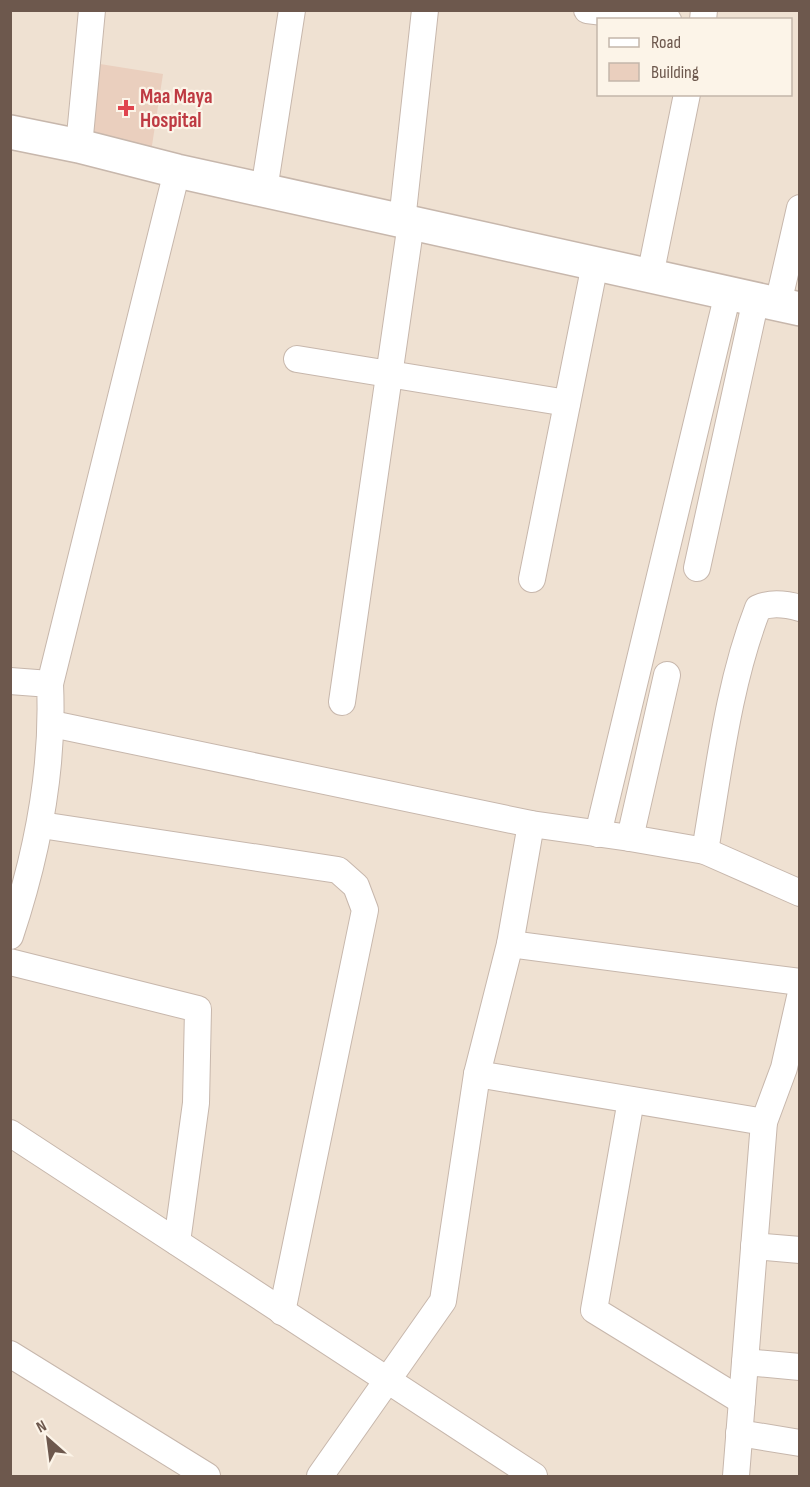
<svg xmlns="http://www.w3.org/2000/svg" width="810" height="1487" viewBox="0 0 810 1487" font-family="'Sofia Sans Condensed',sans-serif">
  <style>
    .residential { fill: #efe1d2; fill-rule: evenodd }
    .building { fill: #eacfbe }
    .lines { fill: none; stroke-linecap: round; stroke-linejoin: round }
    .minor-casing { stroke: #c7b7ac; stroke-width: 28 }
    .tertiary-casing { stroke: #c7b7ac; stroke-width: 36 }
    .minor { stroke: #fff; stroke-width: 26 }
    .tertiary { stroke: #fff; stroke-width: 33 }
    .health-dot { fill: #e0444e; stroke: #fcf4e8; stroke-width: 2 }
    .labels { text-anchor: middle; stroke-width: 4.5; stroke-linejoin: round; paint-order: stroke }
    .health-label { font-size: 21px; font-weight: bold; fill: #be3a42; stroke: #fcf4e8; text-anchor: start }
  </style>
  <rect width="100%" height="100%" fill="#f8f0e3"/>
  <path class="residential" d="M 11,11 L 799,11 L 799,1476 L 11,1476 ZM 598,20 L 790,20 L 790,94 L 598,94 Z"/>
  <polygon class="building" points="100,64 163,74 151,152 88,142"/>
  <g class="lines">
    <g class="minor-casing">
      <g id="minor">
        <polyline points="587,10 668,20"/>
        <polyline points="703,20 704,10"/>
        <polyline points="79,146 92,10"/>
        <polyline points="264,190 292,10"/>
        <polyline points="402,221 425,10"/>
        <polyline points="650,276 687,94"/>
        <polyline points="778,304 800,208"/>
        <polyline points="297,359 567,403"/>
        <polyline points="697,568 756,299"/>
        <polyline points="532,579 595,264"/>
        <path d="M 10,681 L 50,684 C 54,770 37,855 10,936"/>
        <polyline points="50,684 177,171"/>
        <polyline points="342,702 411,223"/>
        <polyline points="52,724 531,824 630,838 705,851 800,893"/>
        <polyline points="41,825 338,870 356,886 365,910 282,1312"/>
        <polyline points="598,834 728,293"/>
        <polyline points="630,838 667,675"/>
        <path d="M 705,851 C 719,770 728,685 758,608 C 771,602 786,604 800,608"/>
        <polyline points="510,944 800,982"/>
        <polyline points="10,962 198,1009 196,1103 177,1242"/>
        <polyline points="477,1074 764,1122"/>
        <polyline points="631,1100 594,1310 742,1401"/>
        <polyline points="10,1133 534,1476"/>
        <polyline points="754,1246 800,1250"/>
        <polyline points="10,1354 207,1476"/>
        <polyline points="745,1362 800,1367"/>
        <polyline points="739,1433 800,1443"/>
        <polyline points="320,1476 443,1301 477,1074 510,944 531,824"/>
        <polyline points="736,1476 764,1122 784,1068 800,997"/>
      </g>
    </g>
    <g class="tertiary-casing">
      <polyline id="tertiary" points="10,132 79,146 177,171 800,309"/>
    </g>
    <use href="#minor" class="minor"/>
    <use href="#tertiary" class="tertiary"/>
  </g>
  <path class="health-dot" d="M123 99h6v6h6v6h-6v6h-6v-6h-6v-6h6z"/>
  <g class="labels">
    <g class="health-label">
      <text x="140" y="103">Maa Maya<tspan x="140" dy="24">Hospital</tspan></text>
    </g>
  </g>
  <rect width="810" height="1487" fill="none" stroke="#6d584d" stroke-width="24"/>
  <rect x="597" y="18" width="195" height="78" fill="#fcf4e8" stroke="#c3b6aa" stroke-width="1.5"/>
  <rect x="609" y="38" width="30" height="9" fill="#ffffff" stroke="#c3b6aa" stroke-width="1.5"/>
  <text x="651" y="48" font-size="18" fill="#6d584d">Road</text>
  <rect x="609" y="63" width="30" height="18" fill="#eacfbe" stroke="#c3b6aa" stroke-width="1.5"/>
  <text x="651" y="78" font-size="18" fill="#6d584d">Building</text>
  <g transform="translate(48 1439) rotate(332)" stroke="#fcf4e8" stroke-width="4.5" paint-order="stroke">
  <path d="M0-4.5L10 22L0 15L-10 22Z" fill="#6d584d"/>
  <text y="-9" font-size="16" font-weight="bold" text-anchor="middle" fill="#6d584d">N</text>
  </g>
</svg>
